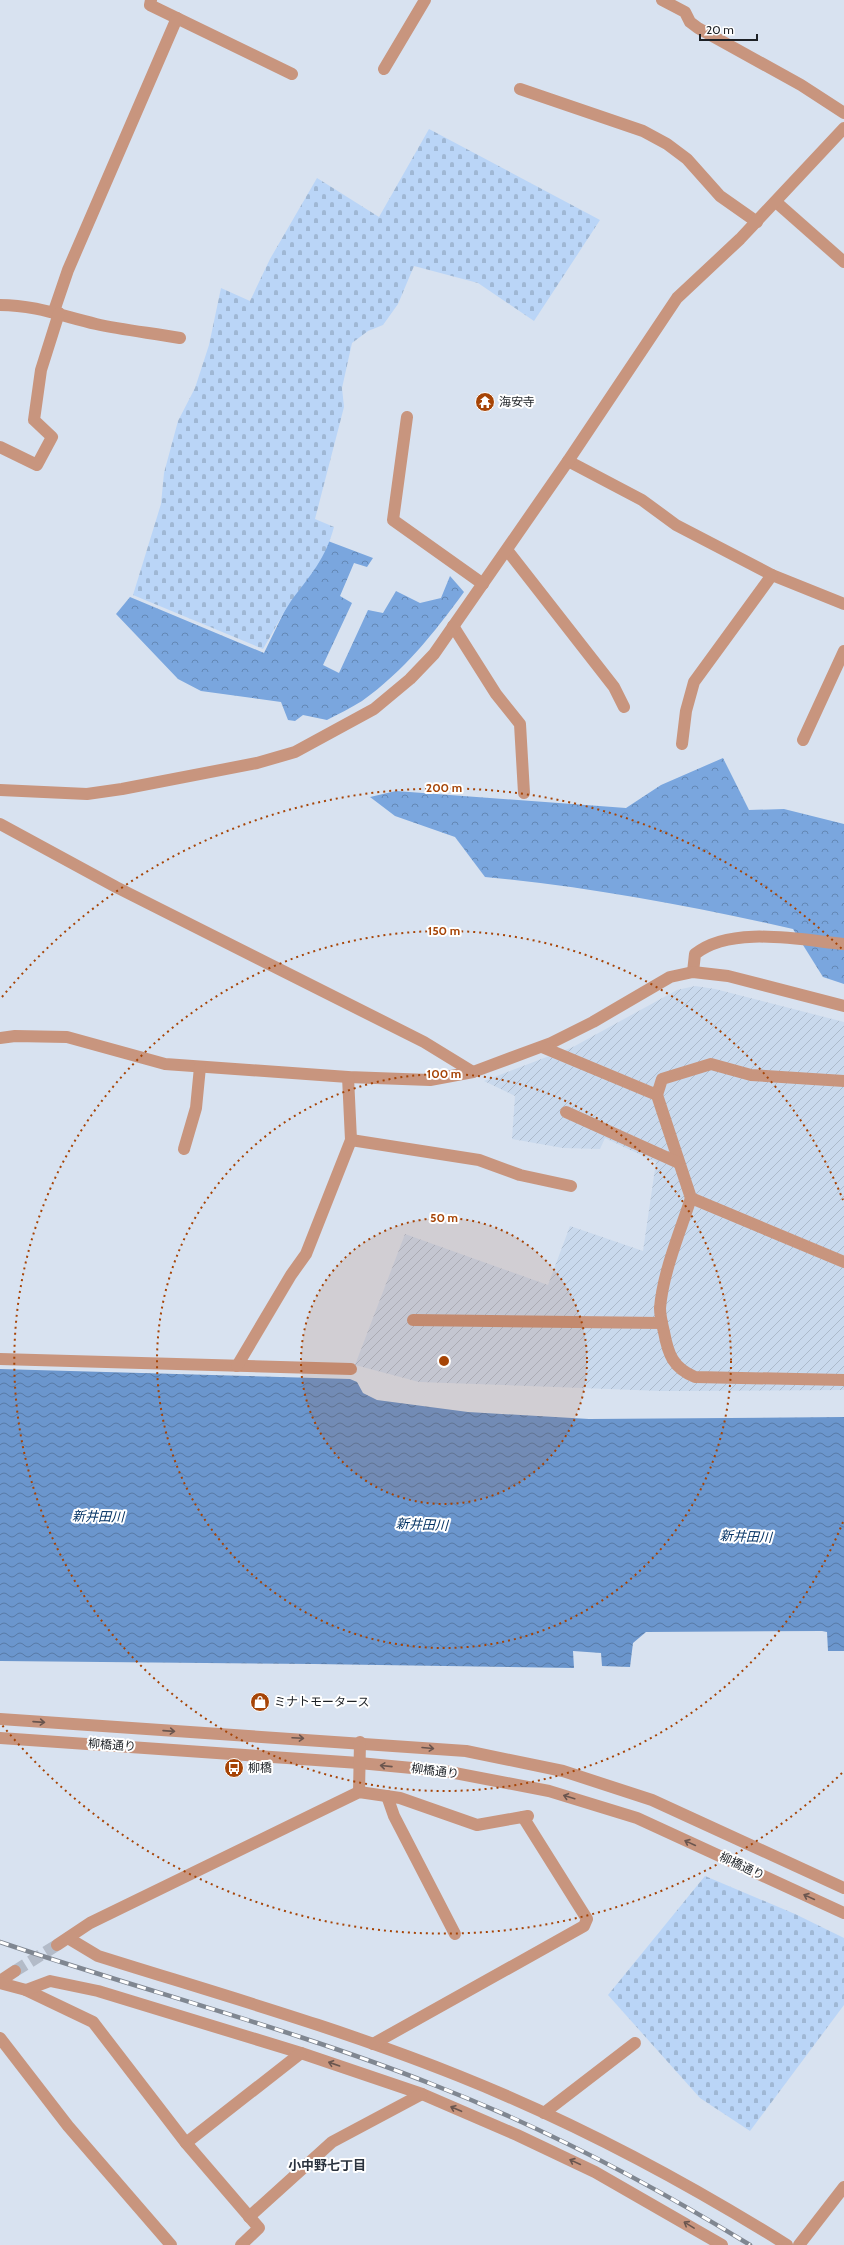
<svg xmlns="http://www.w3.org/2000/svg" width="844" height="2245" viewBox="0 0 844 2245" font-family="Cabin,'Noto Sans JP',sans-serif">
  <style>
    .industrial { fill: url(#industrial-furrows) }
    .forest { fill: url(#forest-crowns) }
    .cemetery { fill: url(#cemetery-stones) }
    .water { fill: url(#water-waves) }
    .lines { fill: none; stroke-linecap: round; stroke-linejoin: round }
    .minor-tunnel { stroke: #b3bbc8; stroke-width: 12; stroke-dasharray: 12 6; stroke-linecap: butt }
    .minor { stroke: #c8957e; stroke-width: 12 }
    .rail-casing { stroke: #808791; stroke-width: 4.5 }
    .rail { stroke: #fff; stroke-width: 3; stroke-dasharray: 9; stroke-linecap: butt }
    .oneway { stroke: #6a554e }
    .ring { fill: none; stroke: #a64406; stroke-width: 2; stroke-dasharray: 2 4 }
    .labels { text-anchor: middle; stroke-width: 4; stroke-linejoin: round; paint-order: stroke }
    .poi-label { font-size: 12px; fill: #1d2126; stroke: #fff; text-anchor: start }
    .street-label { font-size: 12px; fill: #1d2126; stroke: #fff }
    .water-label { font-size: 13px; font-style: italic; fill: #023163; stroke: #fff }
    .neighbourhood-label { font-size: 13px; font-weight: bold; fill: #2a323d; stroke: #fff }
    .centre { fill: #a64406; stroke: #fff; stroke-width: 2 }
    .ring-label { font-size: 12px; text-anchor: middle; font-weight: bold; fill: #a64406; stroke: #fff; stroke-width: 4; stroke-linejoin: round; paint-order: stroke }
  </style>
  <defs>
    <pattern id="industrial-furrows" width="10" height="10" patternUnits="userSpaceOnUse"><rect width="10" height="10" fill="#c9d9ed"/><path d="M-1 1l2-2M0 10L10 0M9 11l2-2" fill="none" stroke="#acbacb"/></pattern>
    <pattern id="forest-crowns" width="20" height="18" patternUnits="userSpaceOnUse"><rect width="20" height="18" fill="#7aa6de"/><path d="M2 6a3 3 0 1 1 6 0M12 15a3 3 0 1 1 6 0" fill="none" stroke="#6387b4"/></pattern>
    <pattern id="cemetery-stones" width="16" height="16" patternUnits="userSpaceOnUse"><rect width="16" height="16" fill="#bad5f7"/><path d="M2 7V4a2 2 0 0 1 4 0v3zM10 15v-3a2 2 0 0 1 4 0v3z" fill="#9fb7d4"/></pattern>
    <pattern id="water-waves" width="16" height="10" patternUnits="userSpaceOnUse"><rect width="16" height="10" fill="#6b96cd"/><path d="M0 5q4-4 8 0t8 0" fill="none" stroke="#577aa6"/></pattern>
  </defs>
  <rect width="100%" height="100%" fill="#d8e2f0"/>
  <polygon class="industrial" points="695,986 715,989 844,1022 844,1390 662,1391 419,1382 355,1365 405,1234 548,1285 570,1226 643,1251 656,1162 605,1138 600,1149 563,1148 512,1139 515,1096 484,1081 573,1047 677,990"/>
  <g class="forest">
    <path d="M 320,538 L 373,558 L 367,567 L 354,563 L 340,596 L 352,603 L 323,665 L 339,673 L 368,610 L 383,613 L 396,591 L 420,603 L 441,598 L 450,576 L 464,592 C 434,633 404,671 362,701 C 351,708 338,714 327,720 L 303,715 L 295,721 L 288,720 L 281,702 L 201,691 L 178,679 L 116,614 L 130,597 L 264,653 Z"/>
    <path d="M 723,758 L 749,810 L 784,809 L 844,824 L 844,984 L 823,977 L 793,929 C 692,906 589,887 485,877 L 455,837 L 395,816 L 370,797 L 396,791 L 626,808 L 661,785 Z"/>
  </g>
  <g class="cemetery">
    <path d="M 429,129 L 600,220 L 534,321 L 478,283 L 414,266 L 398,304 L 383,325 L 368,331 L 352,343 L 342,388 L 344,407 L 315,519 L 334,527 C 325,560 311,574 291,601 C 281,616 272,634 263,649 L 133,595 L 161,504 L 164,473 L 178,421 L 195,388 L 209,345 L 221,288 L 250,301 L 270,259 L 317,178 L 379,217 Z"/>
    <polygon points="705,1876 795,1914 844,1938 844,2005 750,2131 700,2098 608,1995"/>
  </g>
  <polygon class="water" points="0,1369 350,1379 357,1382 363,1393 377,1400 468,1412 589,1419 844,1417 844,1651 828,1651 827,1632 822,1631 646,1632 633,1643 630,1667 602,1666 601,1653 573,1651 574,1668 314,1664 0,1661"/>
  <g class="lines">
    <polyline class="minor-tunnel" points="15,1971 57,1945"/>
    <g class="minor">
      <polyline points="151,0 150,5 292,74"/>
      <polyline points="662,0 685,12 690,22 698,28 801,85 844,113"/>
      <polyline points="384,69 425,0"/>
      <polyline points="520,89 643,131 667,144 687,159 720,196 757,222"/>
      <polyline points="776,202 844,262"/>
      <path d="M 0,305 C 35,305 62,316 96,324 C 123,330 152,333 180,338"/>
      <polyline points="54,311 68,270 177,18"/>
      <polyline points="407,417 393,520 483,584"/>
      <polyline points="0,447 37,465 52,437 34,420 41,370 59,313"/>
      <polyline points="568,461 642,500 676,525 772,575 844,604"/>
      <polyline points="507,550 614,687 624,707"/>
      <polyline points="453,626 496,694 520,724 524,793"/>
      <polyline points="803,740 844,651"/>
      <polyline points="682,744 686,711 694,682 772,575"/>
      <polyline points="0,790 87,794 122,789 257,763 295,752 374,709 410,679 434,654 568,461 677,298 740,239 844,128"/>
      <polyline points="0,824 116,887 424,1042 473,1072"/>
      <path d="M 693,972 L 695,954 C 731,925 801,940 844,944"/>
      <polyline points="0,1038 15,1036 67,1037 165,1064 348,1077 430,1080 473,1072 551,1043 593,1022 670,977 693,972 728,976 844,1006"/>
      <polyline points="542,1047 657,1095 691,1198 844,1262"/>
      <polyline points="657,1095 662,1079 711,1064 751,1075 844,1081"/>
      <polyline points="566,1112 679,1163"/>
      <polyline points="351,1140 479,1160 520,1175 571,1186"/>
      <polyline points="184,1149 196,1108 200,1067"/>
      <path d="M 691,1198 C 680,1232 663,1272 660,1308 C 660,1315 662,1324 664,1332 C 668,1354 673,1368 695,1377 L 844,1380"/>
      <polyline points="413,1320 662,1323"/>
      <polyline points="0,1359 351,1369"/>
      <polyline points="237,1366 291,1275 306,1254 351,1140 348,1077"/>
      <polyline points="0,1719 466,1751 563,1771 652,1800 844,1888"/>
      <polyline points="0,1738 359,1763 444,1771 549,1791 637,1818 844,1913"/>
      <polyline points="359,1792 360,1742"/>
      <polyline points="387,1796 394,1816 455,1934"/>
      <path d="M 68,1938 L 98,1956 C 219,1994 342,2029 459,2076 C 574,2122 683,2180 787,2245"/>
      <polyline points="57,1945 90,1923 359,1792 400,1798 477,1825 528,1816"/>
      <polyline points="0,1981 15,1971"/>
      <polyline points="0,1983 26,1990 93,2022 186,2143 259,2228 241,2245"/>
      <polyline points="26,1990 50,1981 98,1991 301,2053 422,2094 517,2135 595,2172 722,2245"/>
      <polyline points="0,2038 68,2126 171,2245"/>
      <polyline points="373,2044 584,1926 587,1919 523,1817"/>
      <polyline points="544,2113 635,2043"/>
      <polyline points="186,2143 301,2053"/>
      <polyline points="249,2217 332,2142 422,2094"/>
      <polyline points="799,2245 844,2187"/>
    </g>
    <g class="rail-casing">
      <path id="rail" d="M 0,1942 C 144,1991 293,2029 434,2085 C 545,2128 649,2183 750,2245"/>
    </g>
    <use href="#rail" class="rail"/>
  </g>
  <defs><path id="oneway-shaft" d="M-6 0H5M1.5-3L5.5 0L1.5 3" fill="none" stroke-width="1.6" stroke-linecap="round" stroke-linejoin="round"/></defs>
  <g class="oneway">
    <use href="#oneway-shaft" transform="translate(39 1722) rotate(4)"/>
    <use href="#oneway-shaft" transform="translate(169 1731) rotate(4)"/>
    <use href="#oneway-shaft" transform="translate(298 1738) rotate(3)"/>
    <use href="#oneway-shaft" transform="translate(428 1748) rotate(5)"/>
    <use href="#oneway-shaft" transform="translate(386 1766) rotate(-174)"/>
    <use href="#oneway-shaft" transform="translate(569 1797) rotate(-163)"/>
    <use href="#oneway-shaft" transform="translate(690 1843) rotate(-155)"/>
    <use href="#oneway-shaft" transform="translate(809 1897) rotate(-155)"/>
    <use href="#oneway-shaft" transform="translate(334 2064) rotate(-161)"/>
    <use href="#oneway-shaft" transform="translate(456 2109) rotate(-157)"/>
    <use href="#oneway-shaft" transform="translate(575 2162) rotate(-155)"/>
    <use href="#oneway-shaft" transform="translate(689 2225) rotate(-149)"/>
  </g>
  <circle cx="444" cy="1361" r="143" fill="#a64406" fill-opacity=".12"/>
  <g class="ring">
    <circle cx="444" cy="1361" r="143"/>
    <circle cx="444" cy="1361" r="287"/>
    <path d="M843 1522A430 430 0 1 1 843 1200"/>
    <path d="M842 1773A573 573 0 0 1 2 1725M2 997A573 573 0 0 1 842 949"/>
  </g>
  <defs>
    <g id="temple-disc" transform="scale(1)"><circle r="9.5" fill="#a64406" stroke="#fff"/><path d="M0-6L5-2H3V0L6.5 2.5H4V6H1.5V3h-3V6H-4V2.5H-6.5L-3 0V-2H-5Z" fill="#fff"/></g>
    <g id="shop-disc" transform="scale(1)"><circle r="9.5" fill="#a64406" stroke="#fff"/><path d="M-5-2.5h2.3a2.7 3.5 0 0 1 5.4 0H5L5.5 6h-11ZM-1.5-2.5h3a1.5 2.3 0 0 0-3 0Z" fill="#fff"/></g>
    <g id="bus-disc" transform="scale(1)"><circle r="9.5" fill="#a64406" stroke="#fff"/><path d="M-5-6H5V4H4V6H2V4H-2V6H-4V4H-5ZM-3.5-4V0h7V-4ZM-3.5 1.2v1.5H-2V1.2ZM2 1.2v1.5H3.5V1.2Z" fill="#fff"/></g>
  </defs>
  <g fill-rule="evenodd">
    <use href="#temple-disc" x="485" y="402"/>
    <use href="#shop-disc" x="260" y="1702"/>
    <use href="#bus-disc" x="234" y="1768"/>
  </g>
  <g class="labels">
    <g class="poi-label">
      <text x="499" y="406">海安寺</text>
      <text x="274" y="1706">ミナトモータース</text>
      <text x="248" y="1772">柳橋</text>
    </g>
    <g class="street-label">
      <text transform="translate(112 1745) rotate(4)" y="4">柳橋通り</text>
      <text transform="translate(435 1771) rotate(7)" y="4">柳橋通り</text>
      <text transform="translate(742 1866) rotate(25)" y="4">柳橋通り</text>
    </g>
    <g class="water-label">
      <text transform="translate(98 1516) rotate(1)" y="5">新井田川</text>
      <text transform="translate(422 1524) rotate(2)" y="5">新井田川</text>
      <text transform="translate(746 1536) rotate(2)" y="5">新井田川</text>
    </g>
    <g class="neighbourhood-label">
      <text x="327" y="2170">小中野七丁目</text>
    </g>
  </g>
  <circle cx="444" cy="1361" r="6" class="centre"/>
  <g class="ring-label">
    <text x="444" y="792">200 m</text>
    <text x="444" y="935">150 m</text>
    <text x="444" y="1078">100 m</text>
    <text x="444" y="1222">50 m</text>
  </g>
  <path d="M700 34v6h57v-6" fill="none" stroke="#1d2126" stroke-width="2"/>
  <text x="706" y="34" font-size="12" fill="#1d2126" stroke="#ffffff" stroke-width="3" paint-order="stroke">20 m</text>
</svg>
